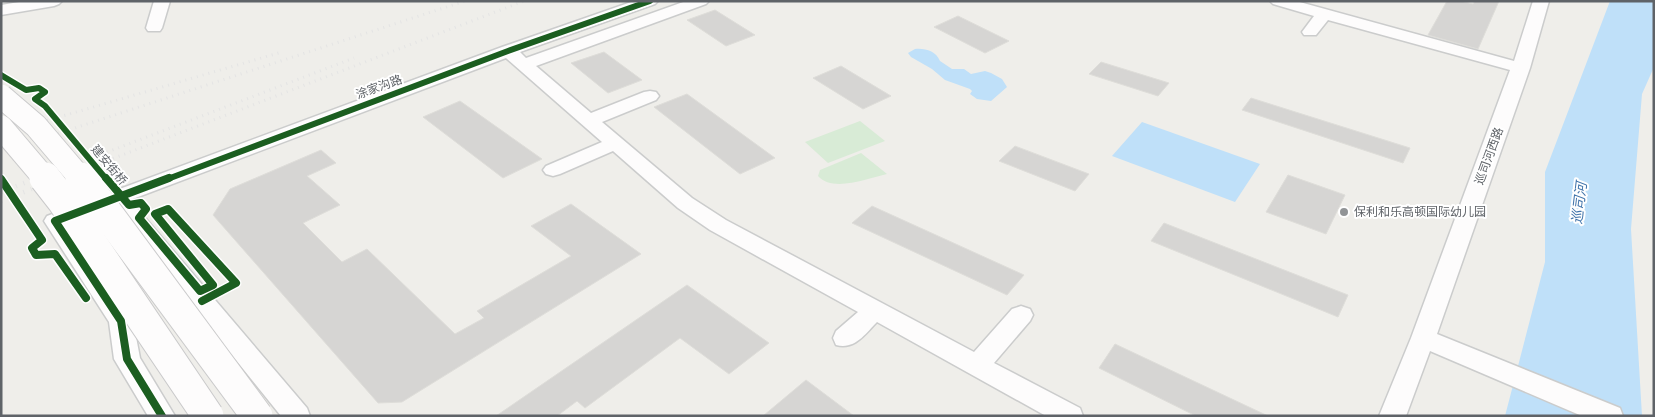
<svg xmlns="http://www.w3.org/2000/svg" width="1655" height="417" viewBox="0 0 1655 417" font-family="Manrope,'Noto Sans SC',sans-serif">
  <style>
    .green { fill: #d8ebd6 }
    .water { fill: #bfe0f9 }
    .building { fill: #d6d5d3; stroke: #deddd9 }
    .lines { fill: none; stroke-linecap: round; stroke-linejoin: round }
    .street-casing { stroke: #cbcccc; stroke-width: 3 }
    .street { fill: #fdfcfc; fill-rule: evenodd }
    .rail-far1 { stroke: #e4e4e4; stroke-width: 3; stroke-dasharray: 1 5; stroke-linecap: butt }
    .rail { stroke: #e4e4e4; stroke-width: 4.5; stroke-dasharray: 1 7; stroke-linecap: butt }
    .secondary-bridge-far1-casing { stroke: #cacacb; stroke-width: 25; stroke-linecap: butt }
    .secondary-bridge-casing { stroke: #cacacb; stroke-width: 33; stroke-linecap: butt }
    .secondary-bridge-far1 { stroke: #fdfcfc; stroke-width: 23 }
    .secondary-bridge { stroke: #fdfcfc; stroke-width: 31 }
    .cycleway-far1-casing { stroke: #fff; stroke-width: 9 }
    .cycleway-casing { stroke: #fff; stroke-width: 11 }
    .cycleway-far1 { stroke: #1b5e20; stroke-width: 6 }
    .cycleway { stroke: #1b5e20; stroke-width: 8 }
    .poi-dot { fill: #919496; stroke: #fff; stroke-width: 2 }
    .labels { text-anchor: middle; stroke-width: 4; stroke-linejoin: round; paint-order: stroke }
    .street-label { font-size: 12px; fill: #5f6368; stroke: #fff }
    .poi-label { font-size: 12px; fill: #5f6368; stroke: #fff; text-anchor: start }
    .water-label { font-size: 14px; font-style: italic; fill: #4174aa; stroke: #fff }
  </style>
  <rect width="100%" height="100%" fill="#efeeea"/>
  <g class="green">
    <polygon points="860,121 885,141 828,163 805,142"/>
    <path d="M 861,153 L 887,174 C 868,178 833,193 818,176 L 820,170 Z"/>
  </g>
  <g class="water">
    <polygon points="1610,1 1654,1 1654,67 1642,94 1631,229 1642,416 1505,416 1545,262 1545,172"/>
    <path d="M 915,49 C 925,48 936,51 940,61 L 952,69 L 964,69 L 971,74 L 985,71 L 991,73 L 1002,79 L 1007,87 L 991,101 L 977,99 L 970,94 L 972,91 L 970,89 L 945,80 L 932,69 L 911,57 L 908,53 Z"/>
    <polygon points="1142,122 1260,164 1235,202 1112,156"/>
  </g>
  <g class="building">
    <polygon points="1447,1 1460,1 1473,4 1475,1 1499,1 1478,49 1428,35"/>
    <polygon points="715,10 755,35 726,46 687,20"/>
    <polygon points="958,16 1009,41 985,53 934,27"/>
    <polygon points="604,52 642,80 608,93 571,63"/>
    <polygon points="1101,62 1169,83 1158,96 1089,74"/>
    <polygon points="841,66 891,96 863,109 813,78"/>
    <polygon points="687,94 775,158 740,174 654,107"/>
    <polygon points="1251,98 1410,148 1403,163 1242,110"/>
    <polygon points="460,101 542,159 503,178 423,117"/>
    <polygon points="1015,146 1089,174 1075,191 999,161"/>
    <polygon points="321,150 336,163 307,176 340,205 303,223 342,262 367,249 455,334 484,318 477,311 571,256 531,226 571,204 641,254 402,402 378,403 213,215 230,189"/>
    <polygon points="1288,175 1345,195 1326,234 1266,212"/>
    <polygon points="872,206 1024,275 1007,295 852,223"/>
    <polygon points="1164,223 1348,295 1338,317 1151,241"/>
    <polygon points="687,285 769,343 729,374 680,338 585,408 577,401 557,416 496,416"/>
    <polygon points="1115,344 1268,416 1196,416 1099,368"/>
    <polygon points="806,380 854,416 763,416"/>
  </g>
  <g class="lines">
    <g class="street-casing">
      <g id="street">
        <polygon points="25,1 62,1 59,4 54,6 1,15 1,5"/>
        <polygon points="154,1 170,1 162,28 160,31 148,31 146,28"/>
        <path d="M 634,1 L 658,1 L 655,4 L 520,52 L 526,58 L 686,1 L 709,1 L 706,4 L 536,66 L 591,113 L 644,92 L 650,91 L 656,92 L 659,96 L 656,100 L 602,122 L 692,198 L 726,220 L 974,352 L 1012,309 L 1021,306 L 1030,309 L 1033,315 L 1030,321 L 994,363 L 1080,408 L 1083,416 L 1046,416 L 877,322 C 865,334 855,350 836,345 L 833,338 L 836,331 L 858,312 L 710,230 L 678,208 L 613,151 L 560,174 L 553,176 L 546,174 L 543,170 L 546,166 L 602,142 L 506,58 L 130,200 L 307,408 L 310,416 L 281,416 L 113,207 L 68,224 L 133,321 L 140,358 L 175,416 L 148,416 L 114,359 L 109,322 L 44,221 L 47,216 L 502,47 Z"/>
        <polygon points="1270,1 1296,1 1514,61 1533,1 1549,1 1530,68 1437,334 1620,408 1623,416 1582,416 1430,351 1406,416 1379,416 1411,338 1510,70 1328,20 1316,35 1304,35 1302,32 1314,16 1273,4"/>
      </g>
    </g>
    <use href="#street" class="street"/>
    <g class="rail-far1">
      <polyline points="1,134 282,52"/>
      <polyline points="1,152 465,1"/>
      <polyline points="34,180 354,58"/>
      <polyline points="57,180 524,1"/>
    </g>
    <g class="rail">
      <polyline points="1,192 37,178"/>
      <polyline points="1,201 60,178"/>
    </g>
    <g class="secondary-bridge-far1-casing">
      <g id="secondary-bridge-far1">
        <polyline points="1,96 36,126 82,180"/>
        <polyline points="1,127 46,180"/>
      </g>
    </g>
    <g class="secondary-bridge-casing">
      <g id="secondary-bridge">
        <polyline points="45,178 63,201 208,416"/>
        <polyline points="81,178 257,416"/>
      </g>
    </g>
    <use href="#secondary-bridge-far1" class="secondary-bridge-far1"/>
    <use href="#secondary-bridge" class="secondary-bridge"/>
    <g class="cycleway-far1-casing">
      <g id="cycleway-far1">
        <polyline points="1,75 26,90 39,88 45,92 35,99 45,106 107,180"/>
        <polyline points="165,180 508,51 650,1"/>
      </g>
    </g>
    <g class="cycleway-casing">
      <g id="cycleway">
        <polyline points="106,178 129,205 141,203 146,209 139,218 200,291 213,285 155,214 168,209 236,283 202,301"/>
        <polyline points="1,179 42,240 32,248 36,255 55,254 86,298"/>
        <polyline points="162,416 127,359 121,321 55,221 169,178"/>
      </g>
    </g>
    <use href="#cycleway-far1" class="cycleway-far1"/>
    <use href="#cycleway" class="cycleway"/>
  </g>
  <circle class="poi-dot" cx="1344" cy="212" r="5"/>
  <g class="labels">
    <g class="street-label">
      <text transform="translate(379 87) rotate(-20)" y="4">涂家沟路</text>
      <text transform="translate(1489 156) rotate(-70)" y="4">巡司河西路</text>
      <text transform="translate(109 165) rotate(50)" y="4">建安街桥</text>
    </g>
    <g class="poi-label">
      <text x="1354" y="216">保利和乐高顿国际幼儿园</text>
    </g>
    <g class="water-label">
      <text transform="translate(1579 203) rotate(-83)" y="5">巡司河</text>
    </g>
  </g>
  <rect width="1655" height="417" fill="none" stroke="#5f6368" stroke-width="5"/>
</svg>
